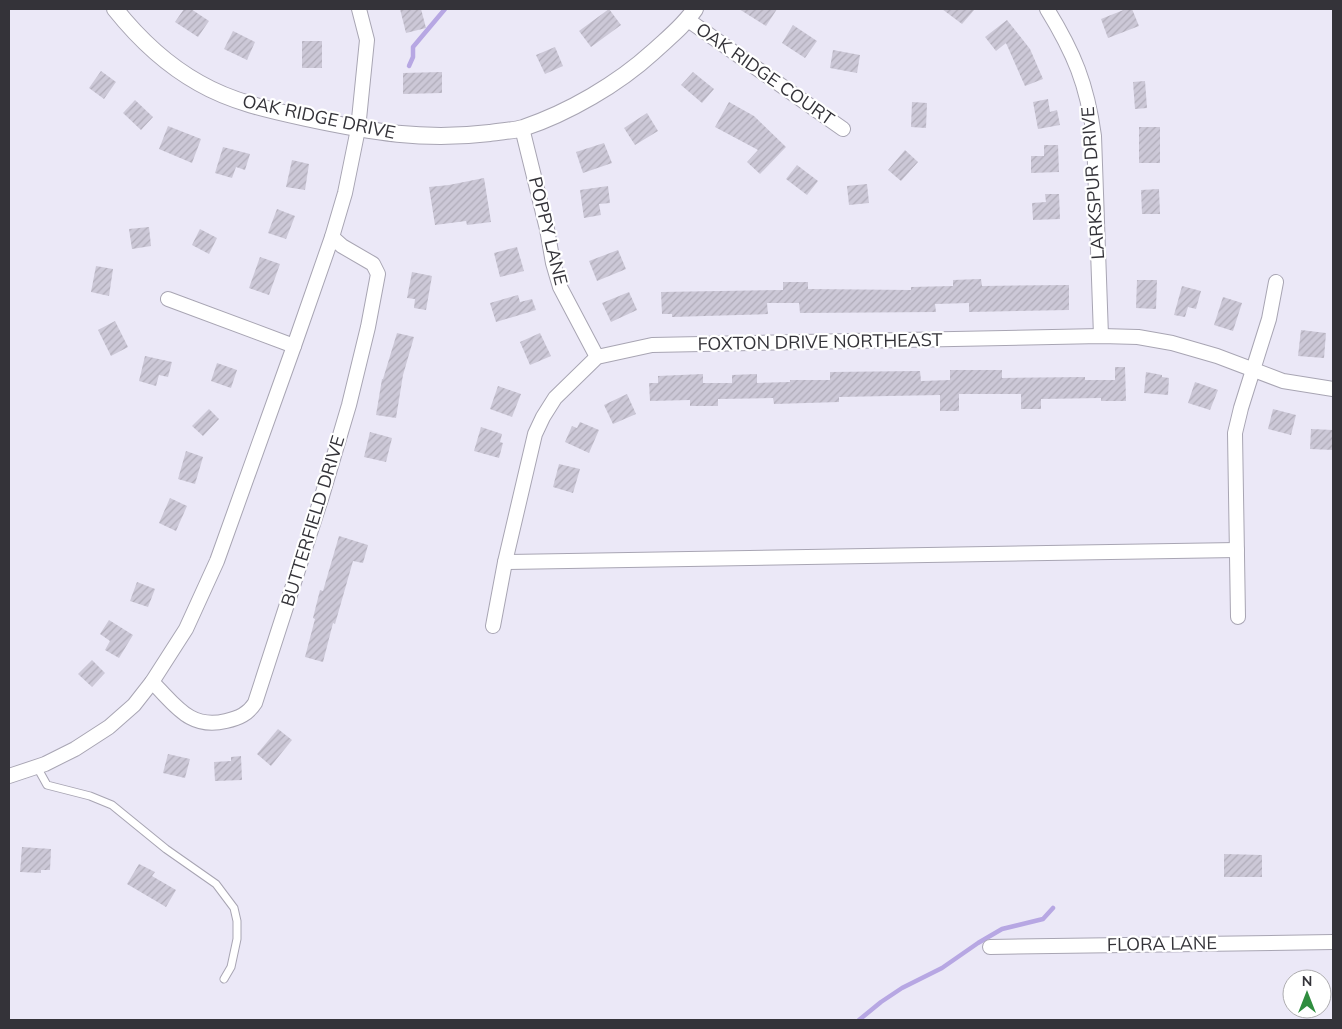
<svg xmlns="http://www.w3.org/2000/svg" width="1342" height="1029" viewBox="0 0 1342 1029" font-family="Mulish,sans-serif">
  <style>
    .lines { fill: none; stroke-linecap: round; stroke-linejoin: round }
    .stream { stroke: #b7a7e3; stroke-width: 4.5 }
    .building { fill: url(#building-hatch) }
    .service-casing { stroke: #a8a5b3; stroke-width: 9 }
    .minor-casing { stroke: #a8a5b3; stroke-width: 16 }
    .tertiary-casing { stroke: #a8a5b3; stroke-width: 18 }
    .service { stroke: #fff; stroke-width: 7 }
    .minor { stroke: #fff; stroke-width: 14 }
    .tertiary { stroke: #fff; stroke-width: 16 }
    .labels { text-anchor: middle; stroke-width: 4.5; stroke-linejoin: round; paint-order: stroke }
    .street-label { font-size: 18px; fill: #343339; stroke: #fff }
  </style>
  <defs>
    <pattern id="building-hatch" width="6" height="6" patternUnits="userSpaceOnUse" patternTransform="scale(1.25)"><rect width="6" height="6" fill="#ccc8d7"/><path d="M-1 1l2-2M0 6l6-6M5 7l2-2" fill="none" stroke="#b0acb9"/></pattern>
  </defs>
  <rect width="100%" height="100%" fill="#ebe8f7"/>
  <g class="lines">
    <g class="stream">
      <polyline points="409,66 413,57 413,47 445,9"/>
      <polyline points="859,1020 881,1002 902,988 942,968 978,943 1002,929 1043,919 1053,908"/>
    </g>
  </g>
  <g class="building">
    <polygon points="184,9 191,9 209,21 198,37 175,22"/>
    <polygon points="400,9 421,9 426,28 406,33"/>
    <polygon points="609,9 621,25 591,47 579,31"/>
    <polygon points="739,9 777,9 766,26"/>
    <polygon points="942,9 975,9 962,24"/>
    <polygon points="1126,9 1132,9 1139,26 1108,38 1101,19"/>
    <polygon points="1007,20 1030,49 1043,79 1025,86 1006,43 996,51 985,37"/>
    <polygon points="793,25 817,41 805,58 782,43"/>
    <polygon points="233,31 255,42 247,60 224,49"/>
    <rect x="302" y="41" width="20" height="27"/>
    <polygon points="555,47 563,66 545,74 536,55"/>
    <polygon points="833,50 860,55 857,73 830,68"/>
    <polygon points="101,71 116,82 104,99 89,88"/>
    <polygon points="442,72 442,93 403,94 403,73"/>
    <polygon points="693,72 714,89 702,103 681,85"/>
    <polygon points="1145,81 1147,108 1135,109 1133,82"/>
    <polygon points="1048,99 1050,112 1057,110 1060,125 1038,129 1033,102"/>
    <polygon points="135,100 153,117 141,130 123,113"/>
    <polygon points="729,102 754,116 786,147 760,174 747,162 758,150 715,127"/>
    <polygon points="912,102 927,103 926,128 911,127"/>
    <polygon points="647,113 658,131 635,145 624,128"/>
    <polygon points="168,126 201,139 192,163 159,149"/>
    <rect x="1139" y="127" width="21" height="36"/>
    <polygon points="604,143 612,163 583,173 576,152"/>
    <polygon points="1044,145 1058,145 1059,172 1031,173 1031,156 1044,156"/>
    <polygon points="223,147 250,154 245,170 236,167 232,178 215,173"/>
    <polygon points="905,150 918,162 901,181 888,170"/>
    <polygon points="292,160 309,164 305,190 286,187"/>
    <polygon points="797,165 818,181 807,195 786,179"/>
    <polygon points="484,178 491,222 467,225 466,221 435,225 429,187 449,185"/>
    <polygon points="867,184 869,203 849,205 847,186"/>
    <polygon points="608,186 610,203 599,204 601,215 584,218 580,190"/>
    <polygon points="1159,189 1160,214 1142,214 1141,190"/>
    <polygon points="1045,194 1059,194 1060,219 1033,220 1032,203 1046,202"/>
    <polygon points="277,209 295,216 286,239 268,233"/>
    <polygon points="149,227 151,246 132,249 129,229"/>
    <polygon points="200,229 217,238 209,254 192,245"/>
    <polygon points="517,247 524,271 500,277 494,253"/>
    <polygon points="618,250 626,269 597,281 589,261"/>
    <polygon points="260,257 280,264 269,295 249,288"/>
    <polygon points="96,266 113,269 109,296 91,292"/>
    <polygon points="412,272 432,276 426,310 414,308 415,299 407,298"/>
    <polygon points="981,279 982,286 1069,285 1069,310 969,312 969,303 935,304 936,312 800,313 799,303 767,303 768,314 672,317 672,314 662,314 661,292 783,290 783,282 808,282 808,289 911,290 911,287 953,286 953,280"/>
    <polygon points="1137,280 1157,280 1156,309 1136,308"/>
    <polygon points="1182,286 1201,291 1196,309 1188,307 1185,317 1174,315"/>
    <polygon points="629,292 637,310 611,322 602,303"/>
    <polygon points="518,295 520,302 532,299 536,310 496,322 490,303"/>
    <polygon points="1223,297 1242,303 1233,331 1214,325"/>
    <polygon points="115,321 128,347 111,356 98,330"/>
    <polygon points="1301,330 1326,333 1324,358 1298,356"/>
    <polygon points="397,333 414,337 403,375 396,418 376,415 382,379 383,379"/>
    <polygon points="540,333 551,356 530,365 520,342"/>
    <polygon points="145,356 172,362 168,377 159,375 156,386 139,381"/>
    <polygon points="217,363 237,370 231,388 211,381"/>
    <polygon points="1115,367 1125,367 1126,401 1101,401 1101,398 1041,399 1041,409 1021,409 1021,394 959,394 959,411 940,411 940,395 839,397 839,402 774,404 773,398 718,399 718,406 690,406 690,400 650,401 649,383 658,383 658,376 703,374 703,383 732,383 732,375 757,374 757,383 790,382 790,380 830,380 830,372 920,371 921,381 950,380 950,370 1002,370 1002,378 1085,377 1085,380 1115,380"/>
    <polygon points="1146,372 1162,375 1162,377 1169,378 1168,395 1144,393"/>
    <polygon points="1195,382 1218,390 1210,410 1188,403"/>
    <polygon points="498,386 521,394 512,417 490,409"/>
    <polygon points="627,394 636,414 613,424 604,405"/>
    <polygon points="209,409 219,419 203,436 192,426"/>
    <polygon points="1273,409 1296,415 1291,435 1268,429"/>
    <polygon points="580,422 599,430 589,453 565,442 572,426 577,428"/>
    <polygon points="481,427 502,434 500,442 503,443 499,458 474,451"/>
    <polygon points="1311,429 1333,430 1333,450 1310,449"/>
    <polygon points="370,432 392,438 386,462 364,457"/>
    <polygon points="186,451 203,457 195,484 178,479"/>
    <polygon points="559,464 580,469 573,493 553,487"/>
    <polygon points="170,498 187,506 176,531 159,523"/>
    <polygon points="339,536 368,545 363,563 353,561 335,624 333,623 323,662 305,657 315,619 313,618 320,590 323,591"/>
    <polygon points="137,582 155,589 148,607 130,601"/>
    <polygon points="109,620 133,635 119,658 105,650 110,641 100,634"/>
    <polygon points="92,660 105,673 92,687 78,674"/>
    <polygon points="278,729 292,740 271,766 257,754"/>
    <polygon points="168,754 190,759 185,778 163,773"/>
    <polygon points="241,756 242,780 215,781 214,762 231,761 231,757"/>
    <polygon points="22,847 51,849 50,870 41,870 41,873 20,872"/>
    <polygon points="1224,854 1262,855 1262,877 1224,877"/>
    <polygon points="139,864 155,872 152,876 176,890 166,907 127,884"/>
  </g>
  <g class="lines">
    <g class="service-casing">
      <polyline id="service" points="37,767 47,785 90,796 112,805 166,849 216,884 234,908 237,921 237,939 231,967 224,979"/>
    </g>
    <g class="minor-casing">
      <g id="minor">
        <path d="M 1047,9 C 1074,53 1087,84 1094,136 L 1101,336"/>
        <polyline points="688,20 843,129"/>
        <polyline points="522,128 547,229 553,263 560,287 597,357"/>
        <polyline points="168,299 294,346"/>
        <polyline points="505,562 1237,550"/>
        <polyline points="1238,617 1235,433 1241,408 1269,319 1276,282"/>
        <polyline points="493,626 505,562 535,434 543,417 555,398 597,357 652,345 1101,336 1138,337 1172,343 1217,356 1283,381 1333,389"/>
        <path d="M 152,682 C 175,704 189,730 226,721 C 239,718 248,714 255,703 L 322,496 L 349,405 L 368,327 L 378,274 L 373,264 L 342,246 L 332,237"/>
        <polyline points="9,776 45,764 75,749 109,727 134,705 152,682 186,629 217,561 294,346 332,237 345,193 358,129 367,40 359,9"/>
        <polyline points="990,947 1333,942"/>
      </g>
    </g>
    <g class="tertiary-casing">
      <path id="tertiary" d="M 115,9 C 139,39 165,64 199,83 C 232,102 269,110 306,118 C 371,132 424,141 490,133 C 500,131 513,131 523,128 C 568,113 618,84 653,52 C 668,38 684,26 695,9"/>
    </g>
    <use href="#service" class="service"/>
    <use href="#minor" class="minor"/>
    <use href="#tertiary" class="tertiary"/>
  </g>
  <g class="labels">
    <g class="street-label">
      <text transform="translate(765 74) rotate(35)" y="6">OAK RIDGE COURT</text>
      <text transform="translate(319 117) rotate(12)" y="6">OAK RIDGE DRIVE</text>
      <text transform="translate(1093 183) rotate(-94)" y="6">LARKSPUR DRIVE</text>
      <text transform="translate(548 231) rotate(76)" y="6">POPPY LANE</text>
      <text transform="translate(820 342) rotate(-1)" y="6">FOXTON DRIVE NORTHEAST</text>
      <text transform="translate(313 521) rotate(-73)" y="6">BUTTERFIELD DRIVE</text>
      <text transform="translate(1162 944) rotate(-1)" y="6">FLORA LANE</text>
    </g>
  </g>
  <rect width="1342" height="1029" fill="none" stroke="#343339" stroke-width="20"/>
  <g transform="translate(1307 994)"><circle r="24" fill="#ffffff" stroke="#aeadb0"/>
  <path d="M0-4L9 19L0 12L-9 19Z" fill="#2f8d3f"/>
  <text y="-8" font-size="14" font-weight="bold" text-anchor="middle" fill="#343339">N</text>
  </g>
</svg>
